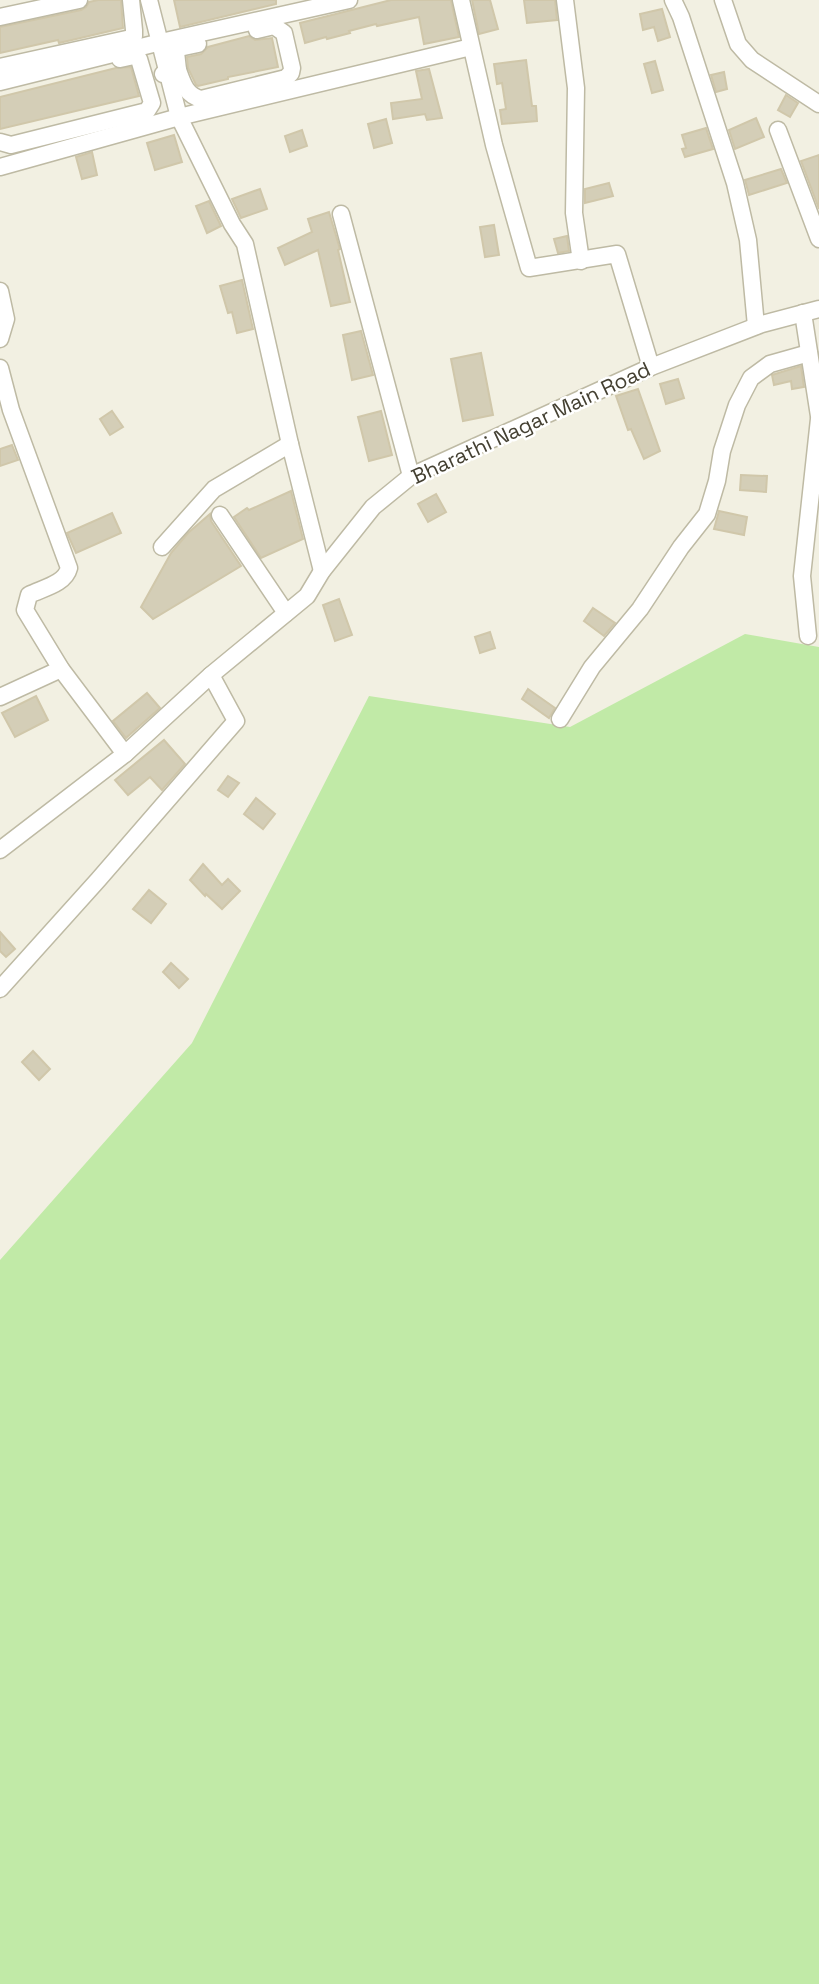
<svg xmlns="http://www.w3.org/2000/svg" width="819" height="1984" viewBox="0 0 819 1984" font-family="'Space Grotesk',sans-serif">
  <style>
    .green { fill: #c1eaa7 }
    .building { fill: #d4ceb7; stroke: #d0c7aa; stroke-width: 2 }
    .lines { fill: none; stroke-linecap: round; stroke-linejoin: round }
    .street-casing { stroke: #bebaa4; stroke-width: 19 }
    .street { stroke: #fff; stroke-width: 16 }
    .labels { text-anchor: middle; stroke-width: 5; stroke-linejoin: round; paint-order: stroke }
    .street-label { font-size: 21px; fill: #444032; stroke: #fff }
  </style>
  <rect width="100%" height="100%" fill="#f2f0e2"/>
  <polygon class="green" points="745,634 819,647 819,1984 0,1984 0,1260 192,1043 369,696 570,727"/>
  <g class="building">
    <polygon points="98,0 121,0 123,28 59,43 58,40 0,53 0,27 81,10 86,7 89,2"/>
    <polygon points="174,0 276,0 276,4 180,27"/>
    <polygon points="391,0 451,0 459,37 424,44 419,17 377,26 376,24 349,31 350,33 327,39 326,37 305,43 300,23"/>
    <polygon points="472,0 490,0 498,29 479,34"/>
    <polygon points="524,0 555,0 557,20 527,23"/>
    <polygon points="662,9 670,37 658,41 654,27 643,30 640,14"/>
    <polygon points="249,36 255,40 272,38 278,67 228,77 228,79 198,86 196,85 188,68 187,57 201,54 208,47"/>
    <polygon points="526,60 532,106 536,106 537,121 502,124 500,110 506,109 502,83 497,84 494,64"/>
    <polygon points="655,61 663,90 652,93 644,64"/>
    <polygon points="131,67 139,96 0,129 0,97 116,68"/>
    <polygon points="429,69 442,118 427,120 425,114 393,119 391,103 422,99 416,71"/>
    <polygon points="724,72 727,89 716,92 711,75"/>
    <polygon points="786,95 798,103 790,117 778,110"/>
    <polygon points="756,118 764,137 735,149 729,130"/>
    <polygon points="386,119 392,143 374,148 368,124"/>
    <polygon points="706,128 713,149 685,157 682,149 686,148 682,135"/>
    <polygon points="302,130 307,146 290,152 285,136"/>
    <polygon points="174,135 182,162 155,170 147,143"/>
    <polygon points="92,152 97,175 82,179 76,157"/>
    <polygon points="819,155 819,209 801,161"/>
    <polygon points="781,169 787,183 749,195 745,180"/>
    <polygon points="609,183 613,196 585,203 585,189"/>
    <polygon points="260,189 267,209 241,218 232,199"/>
    <polygon points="209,201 221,226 207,233 196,206"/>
    <polygon points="329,212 340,249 338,250 350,302 331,306 318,250 285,265 278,248 312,232 308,219"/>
    <polygon points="494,225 499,255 485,257 480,227"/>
    <polygon points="567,236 569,251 558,253 554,239"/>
    <polygon points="242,280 253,329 237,333 232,312 228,313 220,286"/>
    <polygon points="361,331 373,375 352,380 343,335"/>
    <polygon points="481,353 493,415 463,421 451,359"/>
    <polygon points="801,366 804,387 792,389 791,381 774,385 772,375 775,374"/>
    <polygon points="678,379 684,398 666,404 660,384"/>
    <polygon points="638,389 660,451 644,459 631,429 628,430 616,396"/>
    <polygon points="112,411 123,427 110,435 100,419"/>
    <polygon points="381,411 392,455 369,461 358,417"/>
    <polygon points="12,445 18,460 0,466 0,449"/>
    <polygon points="741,475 767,476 766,492 740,490"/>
    <polygon points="291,491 303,539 261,558 234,517 247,508 249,510"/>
    <polygon points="436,494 446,512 428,522 418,504"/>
    <polygon points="719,511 747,517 744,535 714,529"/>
    <polygon points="112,513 121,533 76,553 67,533"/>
    <polygon points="210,514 211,521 241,566 153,619 141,607 171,553 188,533"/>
    <polygon points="339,599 352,635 335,641 323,605"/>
    <polygon points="593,608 615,623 604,636 584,621"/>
    <polygon points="490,632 495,648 480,653 475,637"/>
    <polygon points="528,689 555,708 549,718 522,699"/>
    <polygon points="147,693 160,708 126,738 113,721"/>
    <polygon points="36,696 48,720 15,737 2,713"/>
    <polygon points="164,740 185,764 162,790 150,777 128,795 115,780"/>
    <polygon points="228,776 239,783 228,797 218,790"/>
    <polygon points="256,798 275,814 263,829 244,814"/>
    <polygon points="203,864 222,885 228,879 240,891 222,909 206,894 205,896 190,880"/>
    <polygon points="149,890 166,904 151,923 133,909"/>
    <polygon points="0,932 15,949 6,957 0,951"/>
    <polygon points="171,963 188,979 179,988 163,972"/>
    <polygon points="33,1051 50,1069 39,1080 22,1062"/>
  </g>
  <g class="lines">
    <g class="street-casing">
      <g id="street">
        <polyline points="149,0 179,117 232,224 245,244 290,444 322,571"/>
        <polyline points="461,0 494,145 529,268 617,254 651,367"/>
        <polyline points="565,0 576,88 574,213 581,261"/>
        <polyline points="673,0 681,17 735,183 748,240 756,326"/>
        <polyline points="723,0 738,44 752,60 819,104"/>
        <polyline points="0,17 79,0"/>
        <polyline points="0,67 131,38 134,36 134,30 131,0"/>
        <polyline points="178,70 176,52 179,48 198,44"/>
        <path d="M 163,74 L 178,70 C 183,84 186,95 201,99 L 286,78 L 291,73 L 292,68 L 284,33 L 274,26 L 257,30"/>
        <polyline points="0,82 161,42 349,0"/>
        <polyline points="778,130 819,239"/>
        <polyline points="0,142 11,145 147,111 152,103 139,59 134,56 120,59"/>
        <polyline points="0,167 179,117 471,47"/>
        <polyline points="341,214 411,476"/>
        <polyline points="0,291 6,319 0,339"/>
        <polyline points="803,313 819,416"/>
        <path d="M 0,368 L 11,410 L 69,568 C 65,584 43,588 29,595 L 25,610 L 61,669 L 125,754"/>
        <polyline points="220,515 286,613"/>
        <polyline points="162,547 214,489 290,444"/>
        <polyline points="808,636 802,576 819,419"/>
        <polyline points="0,697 61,669"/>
        <polyline points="560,719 592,667 640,609 681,547 707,514 717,481 722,451 737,405 751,378 770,364 809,353"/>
        <polyline points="0,850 125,754 211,675 307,596 322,571 373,507 411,476 651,367 762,324 819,309"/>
        <polyline points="0,989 98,880 236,721 211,675"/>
      </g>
    </g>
    <use href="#street" class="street"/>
  </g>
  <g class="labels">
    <g class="street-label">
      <text transform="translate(531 423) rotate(-25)" y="7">Bharathi Nagar Main Road</text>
    </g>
  </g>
</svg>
